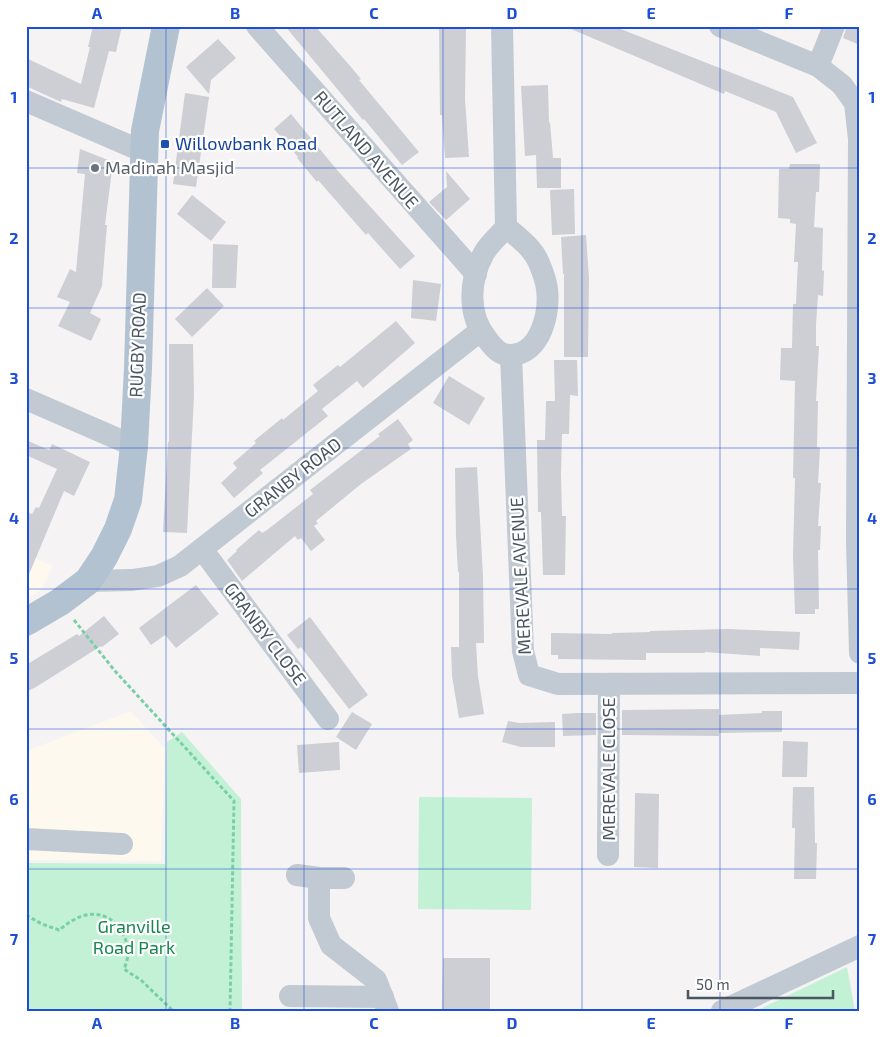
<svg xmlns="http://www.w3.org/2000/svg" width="886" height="1037" viewBox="0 0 886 1037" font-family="'Exo 2',sans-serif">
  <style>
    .commercial { fill: #fdf9ef }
    .green { fill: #c3f1d5 }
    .building { fill: #cdcfd5 }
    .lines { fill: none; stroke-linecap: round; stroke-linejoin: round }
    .path { stroke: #7ad0a6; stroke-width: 3; stroke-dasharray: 4 2.5; stroke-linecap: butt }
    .minor { stroke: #c1cad2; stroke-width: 22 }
    .major { stroke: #b3c2d1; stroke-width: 28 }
    .grid { fill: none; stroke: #1d4ed8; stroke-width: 1; stroke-opacity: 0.55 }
    .transit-dot { fill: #1a4fb4; stroke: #fff; stroke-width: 2 }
    .worship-dot { fill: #6b7280; stroke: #fff; stroke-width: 2 }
    .labels { text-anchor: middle; stroke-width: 4.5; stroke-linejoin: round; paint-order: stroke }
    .transit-label { font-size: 18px; fill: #164399; stroke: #fff; text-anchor: start }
    .street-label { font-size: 18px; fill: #4a5661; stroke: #fff }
    .worship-label { font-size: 18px; fill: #5b616d; stroke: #fff; text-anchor: start }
    .park-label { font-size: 18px; fill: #17864f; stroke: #fff }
    .neatline { fill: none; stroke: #1d4ed8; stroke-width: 2 }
    .grid-label { font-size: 16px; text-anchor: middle; font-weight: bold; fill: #1d4ed8 }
  </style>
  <rect width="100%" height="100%" fill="#f5f3f3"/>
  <g class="commercial">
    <polygon points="26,554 53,566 41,590 26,600"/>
    <polygon points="131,711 165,749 161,861 26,860 26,751"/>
  </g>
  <g class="green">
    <polygon points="182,732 241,799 242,1011 26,1011 26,863 165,864 167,742"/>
    <polygon points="419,797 532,798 531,910 418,909"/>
    <polygon points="847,967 855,1011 756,1011"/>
  </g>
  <g class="building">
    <polygon points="93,26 122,26 116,52 109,51 94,108 62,99 61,102 26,86 26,58 81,84 90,47 88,47"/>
    <polygon points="285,26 315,26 351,67 361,79 359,80 419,152 402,165 364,119 363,120"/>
    <polygon points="439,26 466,26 465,99 469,157 445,158 442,115 440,115"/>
    <polygon points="564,26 613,26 793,97 817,143 796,153 776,112 725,91 724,94"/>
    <polygon points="847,26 860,26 860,45 843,38"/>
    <polygon points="218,39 236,58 211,80 209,94 186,67"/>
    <polygon points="548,85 549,123 550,122 553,158 561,158 561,188 537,188 536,155 525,156 521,86"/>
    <polygon points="185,93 209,97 196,187 173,184"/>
    <polygon points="291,114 337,170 415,256 400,269 368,233 366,235 318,180 317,182 297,158 298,157 274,129"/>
    <polygon points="80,149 113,162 105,225 107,225 102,286 90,313 101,319 91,341 58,326 70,302 57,297 70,269 76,272 85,174 77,173"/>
    <polygon points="790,164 820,164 819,192 816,192 814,227 823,228 822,270 824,271 823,296 818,295 816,325 816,346 819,346 816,401 818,401 817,447 820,448 818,483 821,483 818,526 821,526 820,550 818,550 819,609 815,609 815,614 795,614 793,556 795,478 793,478 795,381 780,380 781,348 792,348 793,304 796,304 797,281 798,262 794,262 796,224 790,223 790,219 778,218 779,169 789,169"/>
    <polygon points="446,171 470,199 446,220 429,202 447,187"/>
    <polygon points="574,189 575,234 552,235 550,190"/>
    <polygon points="192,195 226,222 211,241 177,214"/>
    <polygon points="586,235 589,278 588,357 564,357 564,274 563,274 561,237"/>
    <polygon points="213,244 238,245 236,288 212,288"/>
    <polygon points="413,280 441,284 436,321 411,318"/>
    <polygon points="207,288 224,306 192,337 175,319"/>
    <polygon points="396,321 415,343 363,388 357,381 322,409 328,416 260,470 263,473 234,498 221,483 237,468 233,463 256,443 254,441 282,418 283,420 318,391 313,385 338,365 340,367"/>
    <polygon points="169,344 193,344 194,396 187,533 163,532 168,442 169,442"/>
    <polygon points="554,360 577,360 578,396 570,395 569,434 562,434 561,474 562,516 566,516 565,575 543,575 541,512 538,512 537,440 545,440 546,401 555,401"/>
    <polygon points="449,376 485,398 469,425 433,403"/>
    <polygon points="398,419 413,440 408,444 411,449 361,484 316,521 318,523 314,526 325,540 311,551 301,538 298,540 295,536 242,581 227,560 237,551 236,550 259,530 262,533 267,530 313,494 310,490 380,436 378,434"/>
    <polygon points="26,440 49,450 52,444 90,462 74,496 64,491 27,579 26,512 32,514 36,507 39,508 57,469 26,455"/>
    <polygon points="477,467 483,576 484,643 476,643 478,676 484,714 459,718 452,676 451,647 459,647 459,572 458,572 456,536 455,468"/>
    <polygon points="196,585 219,614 176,648 165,635 151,645 139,628"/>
    <polygon points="104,616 119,634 102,647 101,646 36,687 26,692 26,665 77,634 79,636"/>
    <polygon points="310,617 368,695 349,709 301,647 298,649 287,635"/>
    <polygon points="727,629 800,632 799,650 760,648 760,656 705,652 705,653 646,653 646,660 558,659 558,655 551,655 551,633 612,634 612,633 650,632 650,631"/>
    <polygon points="719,709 719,715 762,713 762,711 782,711 782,732 719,733 719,736 622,735 622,710"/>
    <polygon points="352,712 372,724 356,750 336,737"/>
    <polygon points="577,713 596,713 596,735 563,736 562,714"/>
    <polygon points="508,721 519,723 555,722 555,747 521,747 502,742"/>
    <polygon points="783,741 808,742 807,777 782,777"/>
    <polygon points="339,742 340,770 299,773 297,745"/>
    <polygon points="793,787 814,787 815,843 817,843 816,879 794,879 795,828 792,828"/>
    <polygon points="635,793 659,794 658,868 634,867"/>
    <polygon points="443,958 490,958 490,1011 442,1011"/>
  </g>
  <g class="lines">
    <g class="path">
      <polyline points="74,620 115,671 234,801 230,1011"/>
      <path d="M 26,915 L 42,924 L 59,930 C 67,924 76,917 86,915 C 110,910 128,931 128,954 C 128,958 126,964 124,969 L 142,981 L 173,1011"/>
    </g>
    <g class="minor">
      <polyline points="257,26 476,274"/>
      <path d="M 502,26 L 506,227 C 499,236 489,244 484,253 C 469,280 467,315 487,339 C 493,347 500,356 511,355 C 541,354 550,312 547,289 C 546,281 542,270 539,263 C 533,248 518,237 506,227"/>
      <polyline points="720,26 818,66 842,85 855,103 859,139 857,542 860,653"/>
      <polyline points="818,66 834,26"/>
      <polyline points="26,101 144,152"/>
      <polyline points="511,355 523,651 529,675 558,684 860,683"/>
      <polyline points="26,399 134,446"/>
      <polyline points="202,549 328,719"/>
      <polyline points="88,581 132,580 158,576 180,566 480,331"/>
      <polyline points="26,839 122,844"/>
      <polyline points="608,855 609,684"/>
      <polyline points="297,875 319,878 344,878"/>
      <polyline points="319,878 319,918 331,945 376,980 388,1011"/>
      <polyline points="290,996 383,997"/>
      <polyline points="722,1011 860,946"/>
    </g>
    <polyline class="major" points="26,622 60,602 88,581 104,557 118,529 128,500 134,446 138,368 145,131 166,26"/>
  </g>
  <path class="grid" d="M 166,26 L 166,1011M 304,26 L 304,1011M 443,26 L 443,1011M 582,26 L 582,1011M 720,26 L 720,1011M 26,168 L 860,168M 26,308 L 860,308M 26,448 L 860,448M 26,589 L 860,589M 26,729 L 860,729M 26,869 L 860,869"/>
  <rect class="transit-dot" x="160" y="139" width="10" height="10" rx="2.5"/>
  <circle class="worship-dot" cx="95" cy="168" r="5"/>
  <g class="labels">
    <g class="transit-label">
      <text x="175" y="150">Willowbank Road</text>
    </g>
    <g class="street-label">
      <text transform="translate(366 150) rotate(49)" y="6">RUTLAND AVENUE</text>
      <text transform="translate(138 345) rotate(-88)" y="6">RUGBY ROAD</text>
      <text transform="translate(293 478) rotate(-38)" y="6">GRANBY ROAD</text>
      <text transform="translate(521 576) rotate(-93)" y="6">MEREVALE AVENUE</text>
      <text transform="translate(265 634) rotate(53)" y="6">GRANBY CLOSE</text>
      <text transform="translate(609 769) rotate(-90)" y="6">MEREVALE CLOSE</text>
    </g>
    <g class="worship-label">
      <text x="105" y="174">Madinah Masjid</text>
    </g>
    <g class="park-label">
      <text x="134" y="933">Granville<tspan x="134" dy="21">Road Park</tspan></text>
    </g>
  </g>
  <rect width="886" height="1037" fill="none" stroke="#ffffff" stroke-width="55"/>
  <path d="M688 990v8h145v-8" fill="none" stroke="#4a5661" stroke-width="2.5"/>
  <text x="696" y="990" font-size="15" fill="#4a5661" stroke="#ffffff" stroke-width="4" paint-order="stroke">50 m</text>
  <rect x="28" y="28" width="830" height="982" class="neatline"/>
  <g class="grid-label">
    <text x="97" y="19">A</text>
    <text x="235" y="19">B</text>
    <text x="374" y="19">C</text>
    <text x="512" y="19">D</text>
    <text x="651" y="19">E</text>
    <text x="789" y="19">F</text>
    <text x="14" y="103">1</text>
    <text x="872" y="103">1</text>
    <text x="14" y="244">2</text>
    <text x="872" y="244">2</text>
    <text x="14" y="384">3</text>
    <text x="872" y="384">3</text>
    <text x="14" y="524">4</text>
    <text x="872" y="524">4</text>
    <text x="14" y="664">5</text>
    <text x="872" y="664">5</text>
    <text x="14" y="805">6</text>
    <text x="872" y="805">6</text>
    <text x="14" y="945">7</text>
    <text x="872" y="945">7</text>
    <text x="97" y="1029">A</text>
    <text x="235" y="1029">B</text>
    <text x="374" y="1029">C</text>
    <text x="512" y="1029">D</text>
    <text x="651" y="1029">E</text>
    <text x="789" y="1029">F</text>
  </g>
</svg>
